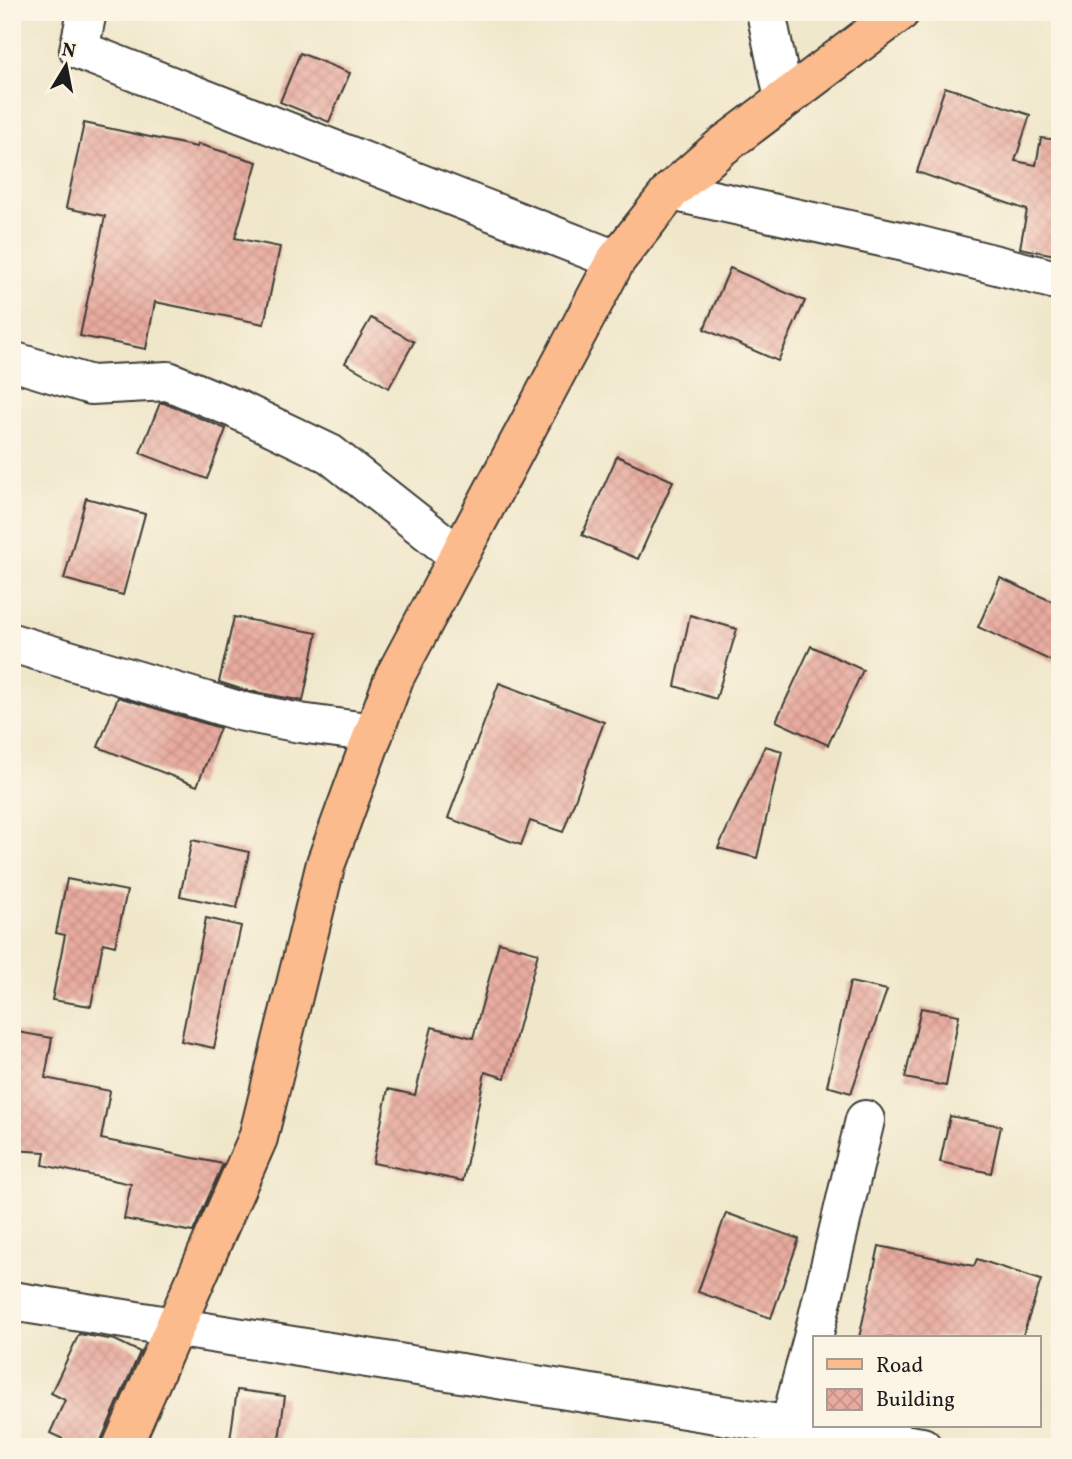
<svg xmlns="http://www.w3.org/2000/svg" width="1072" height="1459" viewBox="0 0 1072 1459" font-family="Vollkorn,serif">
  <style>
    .building { fill: url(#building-cross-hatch) }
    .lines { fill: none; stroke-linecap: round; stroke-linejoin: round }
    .minor-casing { stroke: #3c3a36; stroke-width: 42 }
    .major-casing { stroke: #3c3a36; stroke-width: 42 }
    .minor { stroke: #fff; stroke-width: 38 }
    .major { stroke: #fbbb8d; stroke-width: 38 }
  </style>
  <defs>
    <pattern id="building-cross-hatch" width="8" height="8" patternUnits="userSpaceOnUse" patternTransform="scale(1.75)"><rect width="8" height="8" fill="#e8aa9f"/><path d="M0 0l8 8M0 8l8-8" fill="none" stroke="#c69288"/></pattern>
  </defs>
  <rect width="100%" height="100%" fill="#fcf5e5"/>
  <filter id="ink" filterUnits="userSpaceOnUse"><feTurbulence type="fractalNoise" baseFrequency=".0143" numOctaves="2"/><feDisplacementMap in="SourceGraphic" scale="14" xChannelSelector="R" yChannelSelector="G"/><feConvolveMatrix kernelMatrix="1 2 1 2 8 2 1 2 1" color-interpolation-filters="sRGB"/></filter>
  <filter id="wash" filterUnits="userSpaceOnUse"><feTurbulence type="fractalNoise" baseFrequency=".00686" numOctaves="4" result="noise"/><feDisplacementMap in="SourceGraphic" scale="28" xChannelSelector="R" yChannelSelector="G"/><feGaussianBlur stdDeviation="1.57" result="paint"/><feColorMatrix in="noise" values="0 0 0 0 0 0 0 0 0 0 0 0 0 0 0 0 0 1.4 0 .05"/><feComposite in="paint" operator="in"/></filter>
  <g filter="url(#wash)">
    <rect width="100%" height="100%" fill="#f0e7ca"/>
    <g id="blocks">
      <g class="building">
        <polygon points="300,53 350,73 329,122 280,102"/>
        <polygon points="945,87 1030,115 1015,161 1036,165 1041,138 1060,140 1060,256 1020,248 1027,210 917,172"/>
        <polygon points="84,123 197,147 198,144 257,162 235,238 280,247 264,324 155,302 146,349 80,336 105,216 66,208"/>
        <polygon points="730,268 805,301 778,361 704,329"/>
        <polygon points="371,318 414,342 389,388 345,363"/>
        <polygon points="160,403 164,403 226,429 207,479 140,453"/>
        <polygon points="617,456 673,481 638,559 582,535"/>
        <polygon points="86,498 145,514 123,595 64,579"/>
        <polygon points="1000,578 1060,605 1060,665 978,627"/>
        <polygon points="690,615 737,629 716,699 675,686"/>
        <polygon points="234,617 317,633 303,701 244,690 219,682"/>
        <polygon points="811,646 863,670 828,745 776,721"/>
        <polygon points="499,683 604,722 563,832 530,821 521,845 448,818"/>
        <polygon points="118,697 220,728 197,786 98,747"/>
        <polygon points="765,746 782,751 757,858 718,848"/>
        <polygon points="192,840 249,852 237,908 180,896"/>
        <polygon points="67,879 127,891 115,946 103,943 91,1006 52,1000 65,935 56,933"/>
        <polygon points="206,918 241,926 214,1048 181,1041"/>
        <polygon points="499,942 538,953 505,1078 485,1072 463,1181 373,1163 388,1089 415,1095 432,1027 473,1038"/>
        <polygon points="850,982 887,990 851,1093 827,1086"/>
        <polygon points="921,1008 959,1015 946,1086 905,1078"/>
        <polygon points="12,1031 52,1038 45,1078 110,1091 101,1139 223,1164 193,1232 124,1219 131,1184 43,1165 45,1152 12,1150"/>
        <polygon points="950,1116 1001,1126 991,1173 940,1162"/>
        <polygon points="726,1213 799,1239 771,1318 698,1292"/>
        <polygon points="879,1246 974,1266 977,1259 1041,1280 1022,1338 859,1338"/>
        <polygon points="79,1334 115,1340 140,1352 102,1438 100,1447 80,1447 50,1433 65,1400 51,1393"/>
        <polygon points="237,1390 285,1396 278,1447 229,1447"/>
      </g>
    </g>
  </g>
  <g filter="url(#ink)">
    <use href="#blocks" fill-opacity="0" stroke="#3c3a36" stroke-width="2"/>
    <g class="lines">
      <g class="minor-casing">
        <g id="minor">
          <polyline points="87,12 79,50 616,260"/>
          <polyline points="766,12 784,99"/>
          <polyline points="671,191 909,243 1060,281"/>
          <polyline points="12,361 91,385 168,381 236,409 330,454 459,556"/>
          <polyline points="12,643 239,711 300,723 374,733"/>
          <polyline points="12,1301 922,1447"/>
          <polyline points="784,1447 813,1338 865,1120"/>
        </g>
      </g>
      <g class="major-casing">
        <polyline id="major" points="122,1447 258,1138 326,863 394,678 616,260 671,191 720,148 900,12"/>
      </g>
      <use href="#minor" class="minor"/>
      <use href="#major" class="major"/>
    </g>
  </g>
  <rect width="1072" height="1459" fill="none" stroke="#fcf5e5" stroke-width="42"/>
  <rect x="813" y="1336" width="228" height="91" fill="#fcf5e5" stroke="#a29e95" stroke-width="2"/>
  <rect x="827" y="1359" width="35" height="10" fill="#fbbb8d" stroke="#a29e95" stroke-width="2"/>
  <text x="876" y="1372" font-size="21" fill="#1c1c1c">Road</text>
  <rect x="827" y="1389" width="35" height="21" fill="url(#building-cross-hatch)" stroke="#a29e95" stroke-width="2"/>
  <text x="876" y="1406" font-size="21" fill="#1c1c1c">Building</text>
  <g transform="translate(66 66) rotate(10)" stroke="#fcf5e5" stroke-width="5" paint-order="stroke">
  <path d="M0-5L12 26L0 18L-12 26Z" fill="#1c1c1c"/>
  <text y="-10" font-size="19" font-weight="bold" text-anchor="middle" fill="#1c1c1c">N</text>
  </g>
</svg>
